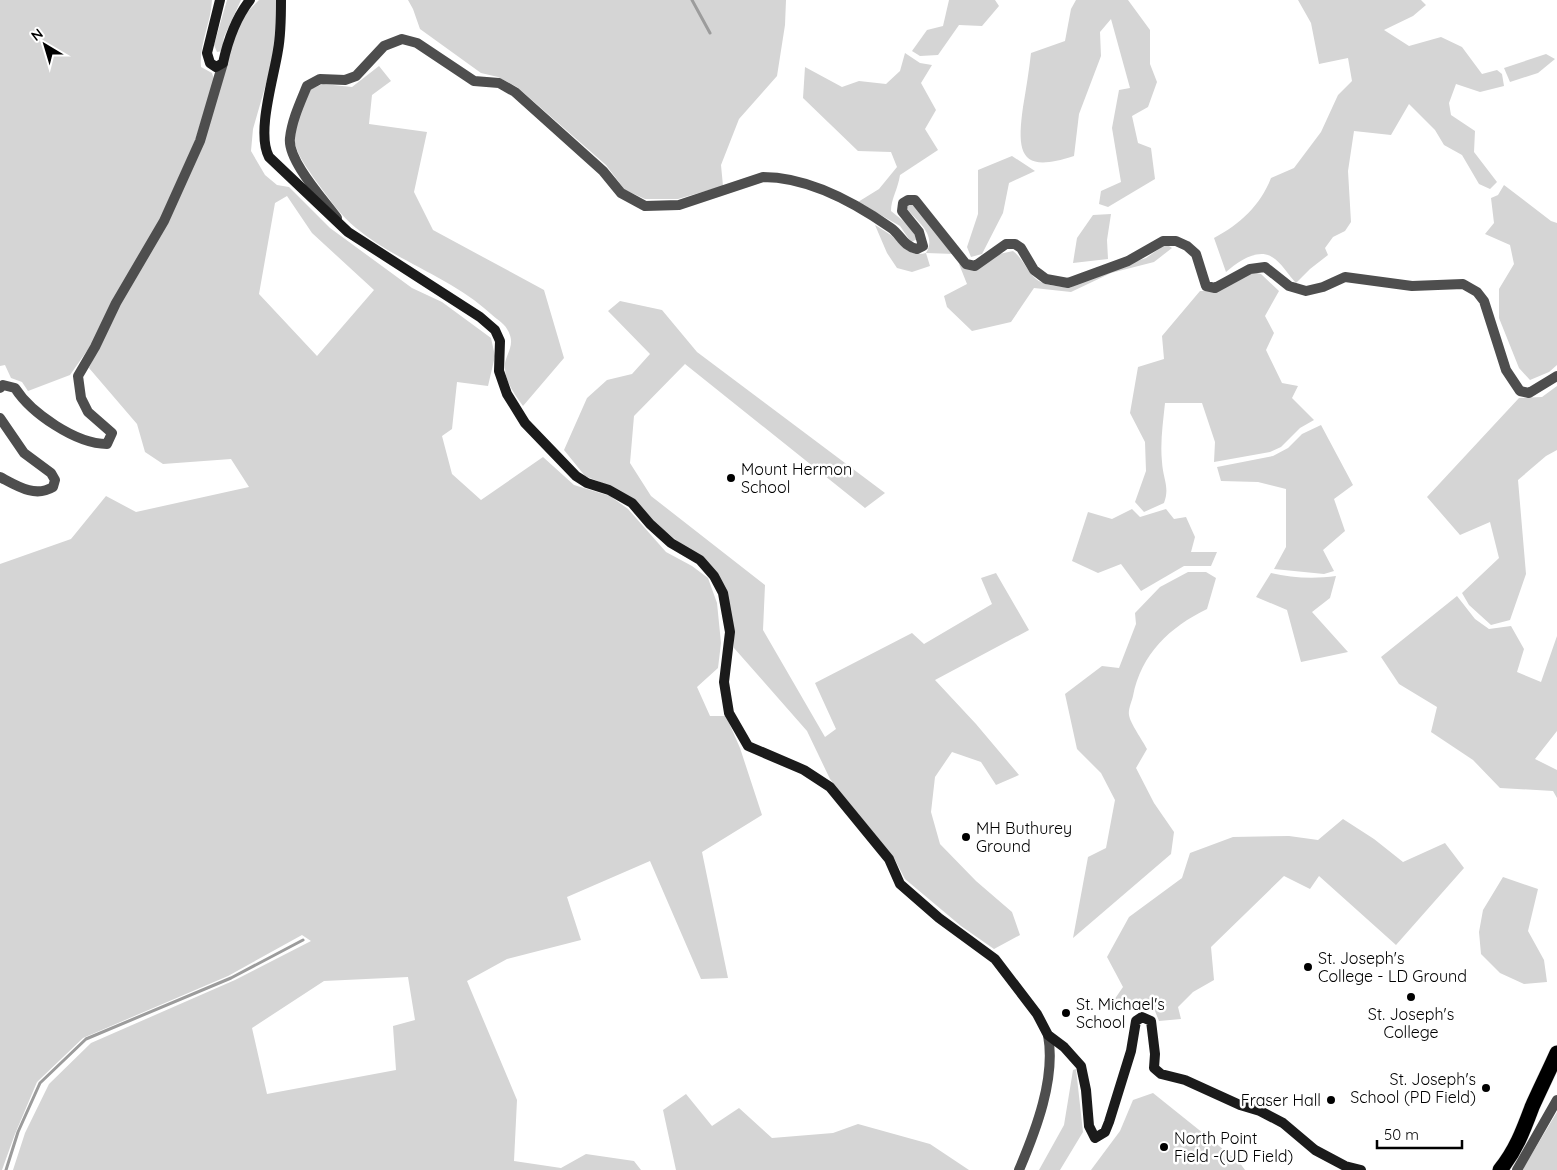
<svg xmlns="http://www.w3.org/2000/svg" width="1557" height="1170" viewBox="0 0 1557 1170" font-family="Quicksand,sans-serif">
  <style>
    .green { fill: #d5d5d5; fill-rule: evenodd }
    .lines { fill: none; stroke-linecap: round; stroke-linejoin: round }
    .stream { stroke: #9c9c9c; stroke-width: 3 }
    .highway-casing { stroke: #dbdbdb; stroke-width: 16 }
    .street { stroke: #4e4e4e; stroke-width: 10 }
    .secondary { stroke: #1b1b1b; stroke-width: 10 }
    .highway { stroke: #000; stroke-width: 15 }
    .poi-dot { fill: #000; stroke: #fff; stroke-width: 2 }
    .labels { text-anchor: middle; stroke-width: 5; stroke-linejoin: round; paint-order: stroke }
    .poi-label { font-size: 16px; fill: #000; stroke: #fff; text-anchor: start }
  </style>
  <rect width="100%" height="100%" fill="#fff"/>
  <g class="green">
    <path d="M 0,0 L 212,0 C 211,23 199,44 201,67 L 212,73 L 214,79 L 195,141 L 160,219 L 91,345 L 70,375 L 28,391 L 22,382 L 11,378 L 5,365 L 0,366 Z"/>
    <polygon points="227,0 241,0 224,37 222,51 217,52 214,45"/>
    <path d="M 259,0 L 278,0 L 276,49 L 253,129 L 251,151 L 265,175 L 277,185 L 289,187 L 330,228 L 412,288 L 442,302 L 491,338 L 495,356 L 488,386 L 457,382 L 452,429 L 442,436 L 452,474 L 481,500 L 543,457 L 574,485 L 610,496 L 628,509 L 666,552 L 692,566 L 708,578 L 717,603 L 721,643 L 718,668 L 697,687 L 710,716 L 726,716 L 740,748 L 762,815 L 702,852 L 728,978 L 701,979 L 650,861 L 567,897 L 581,940 L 507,959 L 467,981 L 517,1100 L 514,1161 L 561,1168 L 586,1154 L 634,1161 L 641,1170 L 13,1170 L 25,1133 L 49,1084 L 91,1043 L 235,980 L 311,941 L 302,935 L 228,976 L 83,1038 L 37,1082 L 15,1134 L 2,1170 L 0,1170 L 0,564 L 71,539 L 106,496 L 136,512 L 249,487 L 231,459 L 163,464 L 145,452 L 137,424 L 89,368 L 119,302 L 167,222 L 232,37 L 242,22 L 244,15 ZM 287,196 L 312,233 L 374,290 L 317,356 L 259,294 L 275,203 ZM 408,977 L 415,1020 L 393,1026 L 396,1070 L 267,1094 L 252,1028 L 324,981 Z"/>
    <polygon points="408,0 786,0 785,25 777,76 739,119 721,165 723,186 678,199 645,199 625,190 606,165 517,87 498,77 481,73 420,29 413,9"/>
    <polygon points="949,0 995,0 999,6 982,26 959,25 938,55 920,56 912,51 927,30 943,26"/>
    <path d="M 1076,0 L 1128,0 L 1150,30 L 1150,64 L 1157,82 L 1148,107 L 1132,116 L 1138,143 L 1151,148 L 1155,179 L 1108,207 L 1099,204 L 1101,191 L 1121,182 L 1112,128 L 1119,90 L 1130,88 L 1111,19 L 1100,32 L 1101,56 L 1079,114 L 1074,156 C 1022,173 1016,156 1023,107 C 1026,89 1029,71 1031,53 L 1065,41 L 1071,9 Z"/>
    <path d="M 1298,0 L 1421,0 L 1426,5 L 1413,16 L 1384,30 L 1409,46 L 1441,37 L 1462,47 L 1482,74 L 1497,70 L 1502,74 L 1504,86 L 1480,92 L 1456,84 L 1449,103 L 1451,115 L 1475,131 L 1474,152 L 1497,182 L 1490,189 L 1479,184 L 1462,155 L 1444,145 L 1435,130 L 1409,104 L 1391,135 L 1354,131 L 1348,171 L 1351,222 L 1345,231 L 1333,237 L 1325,248 L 1328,255 L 1310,269 L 1296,283 C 1289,276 1281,262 1272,257 C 1257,248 1238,262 1226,272 L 1214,238 C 1240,224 1260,206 1271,178 L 1294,168 L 1321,132 L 1338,95 L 1352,81 L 1348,58 L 1319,64 L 1311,23 Z"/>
    <path d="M 905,53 L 920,63 L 932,65 L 921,83 L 936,110 L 925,129 L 938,150 L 900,175 C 898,189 891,199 891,211 L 907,224 L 918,239 L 911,242 L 900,226 L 858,202 L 879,189 L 897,167 L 891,152 L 858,151 L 803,98 L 805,67 L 842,87 L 859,81 L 886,84 L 900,71 Z"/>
    <polygon points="1546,54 1555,59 1538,73 1510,82 1504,68"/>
    <path d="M 379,66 L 391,81 L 372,95 L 369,124 L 427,132 L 414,192 L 433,230 L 544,290 L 564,358 L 523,406 C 515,395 506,383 505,369 C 503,355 518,346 507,329 C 504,323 495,318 491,314 C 451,277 397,262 356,228 C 341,216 330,200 319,185 C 287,141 288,137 311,89 L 323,84 L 352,87 Z"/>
    <polygon points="1012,156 1035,171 1009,183 1003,213 982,254 971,257 967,247 978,214 978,170"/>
    <polygon points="1504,185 1551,221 1557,223 1557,365 1549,372 1530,380 1519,368 1499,318 1499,289 1514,264 1510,245 1485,234 1494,223 1491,198 1498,195"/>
    <path d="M 914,204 L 955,254 L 926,253 L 930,266 L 912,272 L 897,268 L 887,253 L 875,225 C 881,229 887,232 892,236 C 904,246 908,257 926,253 C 937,235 918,222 907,209 L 908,205 Z"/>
    <polygon points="1111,214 1107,240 1108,259 1073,263 1077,238 1093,215"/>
    <path d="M 1166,244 L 1172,248 L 1154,262 L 1111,273 L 1071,292 L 1034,288 L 1011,322 L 972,331 L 947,307 L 944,296 L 967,284 L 959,264 L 976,268 L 995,255 L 1013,251 C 1022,258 1025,267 1033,276 C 1041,286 1058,286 1070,288 L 1089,277 L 1146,258 Z"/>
    <path d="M 1249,271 L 1261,274 L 1279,291 L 1265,316 L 1274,333 L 1266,350 L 1282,383 L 1298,386 L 1292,398 L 1314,420 L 1300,428 L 1281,447 L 1270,452 L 1214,462 L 1215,442 L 1202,403 L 1165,403 C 1163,423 1160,442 1162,462 C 1163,479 1170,487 1164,503 L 1144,512 L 1135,502 L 1146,471 L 1145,442 L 1130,413 L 1138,367 L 1164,359 L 1162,336 L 1200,291 L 1215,291 Z"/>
    <polygon points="620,301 662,310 697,352 885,493 865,508 685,364 634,416 630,463 651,496 765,585 763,630 825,737 836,729 815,683 912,633 924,644 992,604 981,578 996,573 1029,630 935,680 976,724 1019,775 996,785 981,762 952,752 935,777 931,812 940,844 976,881 1012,912 1020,935 994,949 961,926 905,879 894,858 830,779 807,731 734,648 734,630 726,592 681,544 610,486 585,476 564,450 587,398 607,380 632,374 650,354 608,311"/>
    <polygon points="1557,386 1557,450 1546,456 1518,480 1526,574 1510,620 1491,625 1469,605 1462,593 1499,558 1490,522 1460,535 1427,497 1519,398 1542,397"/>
    <polygon points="1321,425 1353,485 1334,499 1345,531 1323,550 1334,571 1324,574 1274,569 1286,547 1286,489 1258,482 1221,481 1217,467 1273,456 1288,448 1302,434"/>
    <polygon points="1132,509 1140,517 1166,509 1174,519 1186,517 1195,537 1191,552 1217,552 1211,566 1184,566 1141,591 1121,564 1098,573 1072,561 1088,512 1112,519"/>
    <path d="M 1188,572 L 1206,572 L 1216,578 L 1207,609 C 1170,627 1141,654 1133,696 C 1132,701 1128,709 1129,715 C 1130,723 1143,741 1147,749 L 1136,768 L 1154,803 L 1174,832 L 1171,854 L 1073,938 L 1088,857 L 1106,848 L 1115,800 L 1101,773 L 1077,749 L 1065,694 L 1102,666 L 1119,668 L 1136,624 L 1135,613 L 1160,587 Z"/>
    <path d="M 1271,573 C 1291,578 1315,579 1336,576 L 1330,598 L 1312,612 L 1348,652 L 1301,662 L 1287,610 L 1256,597 Z"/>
    <polygon points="1457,596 1475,619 1489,629 1511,626 1524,649 1517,672 1541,682 1557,636 1557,731 1535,759 1557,770 1557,798 1553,791 1500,788 1473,760 1431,732 1437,707 1399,684 1381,657"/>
    <polygon points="1343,819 1374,839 1403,862 1445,843 1464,868 1396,945 1319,876 1310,889 1284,876 1211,947 1214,980 1193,992 1178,1007 1181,1019 1159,1021 1155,1011 1142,1007 1130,1010 1112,1003 1123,987 1107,957 1129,917 1182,878 1190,853 1233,837 1289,836 1318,840"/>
    <polygon points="1503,877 1538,889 1528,931 1544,960 1547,982 1524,984 1500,973 1481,954 1479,932 1483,910"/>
    <polygon points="1076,1069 1083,1132 1060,1170 1039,1170 1064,1125 1073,1070"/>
    <polygon points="1153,1093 1239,1162 1245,1170 1091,1170 1120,1131 1133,1100"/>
    <polygon points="686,1094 712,1126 739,1108 772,1138 833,1133 858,1124 930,1144 969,1170 676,1170 663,1110"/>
    <polygon points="1557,1112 1557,1170 1523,1170 1524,1167"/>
  </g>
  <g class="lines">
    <g class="stream">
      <polyline points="692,0 710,33"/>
      <polyline points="6,1170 18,1132 40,1083 86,1039 231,978 303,940"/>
    </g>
    <g class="highway-casing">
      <path id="highway" d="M 1500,1170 C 1516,1150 1523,1131 1532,1107 C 1540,1089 1549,1071 1557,1053"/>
    </g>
    <g class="street">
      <path d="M 337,218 C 324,200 287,160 290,138 C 292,120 300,103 307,86 L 320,79 L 345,80 L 356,76 L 384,46 L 402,39 L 417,43 L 474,81 L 499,83 L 515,92 L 603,171 L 621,193 L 645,206 L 679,205 L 763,177 C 808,177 854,202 891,228 C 901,235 903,246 917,249 L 923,246 L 919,232 L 902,211 L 903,203 L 908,200 L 915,200 L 966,264 L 975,266 L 1006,244 L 1015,244 L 1021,248 L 1034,270 L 1046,279 L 1068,283 L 1128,261 L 1163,241 L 1176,241 L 1187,246 L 1196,254 L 1206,286 L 1215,288 L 1250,269 L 1265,267 L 1289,286 L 1306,291 L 1323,287 L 1345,277 L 1412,286 L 1463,284 L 1477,292 L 1484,301 L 1506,370 L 1520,391 L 1529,393 L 1557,376"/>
      <path d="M 0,388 L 3,385 L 15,388 C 31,413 76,444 107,444 L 112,433 L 88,412 L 81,398 L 78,376 L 95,347 L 116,303 L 164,221 L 200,141 L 223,63"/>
      <path d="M 0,418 L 24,453 L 51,473 L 55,480 L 53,487 C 35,498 17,486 0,477"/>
      <path d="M 1019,1170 C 1036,1130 1056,1078 1048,1035"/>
      <polyline points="1517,1170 1557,1100"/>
    </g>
    <g class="secondary">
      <path d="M 220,0 L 207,53 L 210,63 L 216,67 L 223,63 C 228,40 235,19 250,0"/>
      <path d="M 281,0 C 281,17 281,34 278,50 C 274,77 256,133 269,157 L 348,232 L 480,317 L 495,330 L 500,341 L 499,371 L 507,394 L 525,423 L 576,476 L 587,483 L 609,490 L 632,503 L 650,524 L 671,543 L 700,560 L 714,576 L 723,593 L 730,632 L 724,682 L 729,713 L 748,746 L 804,770 L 830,787 L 889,859 L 900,884 L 939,918 L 995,959 L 1037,1014 L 1048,1035 L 1064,1047 L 1081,1066 L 1086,1090 L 1089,1126 L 1095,1138 L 1105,1132 L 1109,1122 L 1131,1051 L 1136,1021 L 1142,1017 L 1151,1021 L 1155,1054 L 1154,1068 L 1161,1074 L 1185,1080 L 1240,1105 L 1260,1111 L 1283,1123 L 1315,1150 L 1345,1166 L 1361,1170"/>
    </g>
    <use href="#highway" class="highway"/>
  </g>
  <g class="poi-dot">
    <circle cx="731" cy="478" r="5"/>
    <circle cx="966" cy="837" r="5"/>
    <circle cx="1308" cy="967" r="5"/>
    <circle cx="1411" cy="997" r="5"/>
    <circle cx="1066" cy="1013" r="5"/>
    <circle cx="1486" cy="1088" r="5"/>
    <circle cx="1331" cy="1100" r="5"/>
    <circle cx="1164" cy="1147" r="5"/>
  </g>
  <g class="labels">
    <g class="poi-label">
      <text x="741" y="475">Mount Hermon<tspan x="741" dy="18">School</tspan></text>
      <text x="976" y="834">MH Buthurey<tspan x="976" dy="18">Ground</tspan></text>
      <text x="1318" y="964">St. Joseph's<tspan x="1318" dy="18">College - LD Ground</tspan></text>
      <text x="1076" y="1010">St. Michael's<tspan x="1076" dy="18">School</tspan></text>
      <text x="1411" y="1020" text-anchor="middle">St. Joseph's<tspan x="1411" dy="18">College</tspan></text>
      <text x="1476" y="1085" text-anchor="end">St. Joseph's<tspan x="1476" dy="18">School (PD Field)</tspan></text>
      <text x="1321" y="1106" text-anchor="end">Fraser Hall</text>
      <text x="1174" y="1144">North Point<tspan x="1174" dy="18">Field -(UD Field)</tspan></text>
    </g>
  </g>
  <g transform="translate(45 45) rotate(322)" stroke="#ffffff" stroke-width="4" paint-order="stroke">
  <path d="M0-4L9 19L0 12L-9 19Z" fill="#000000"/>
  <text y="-8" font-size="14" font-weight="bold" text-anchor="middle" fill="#000000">N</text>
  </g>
  <path d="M1377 1140v8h85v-8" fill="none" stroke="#000000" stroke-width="2.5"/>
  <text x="1384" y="1140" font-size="15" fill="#000000" stroke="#ffffff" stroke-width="4" paint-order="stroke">50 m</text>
</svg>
